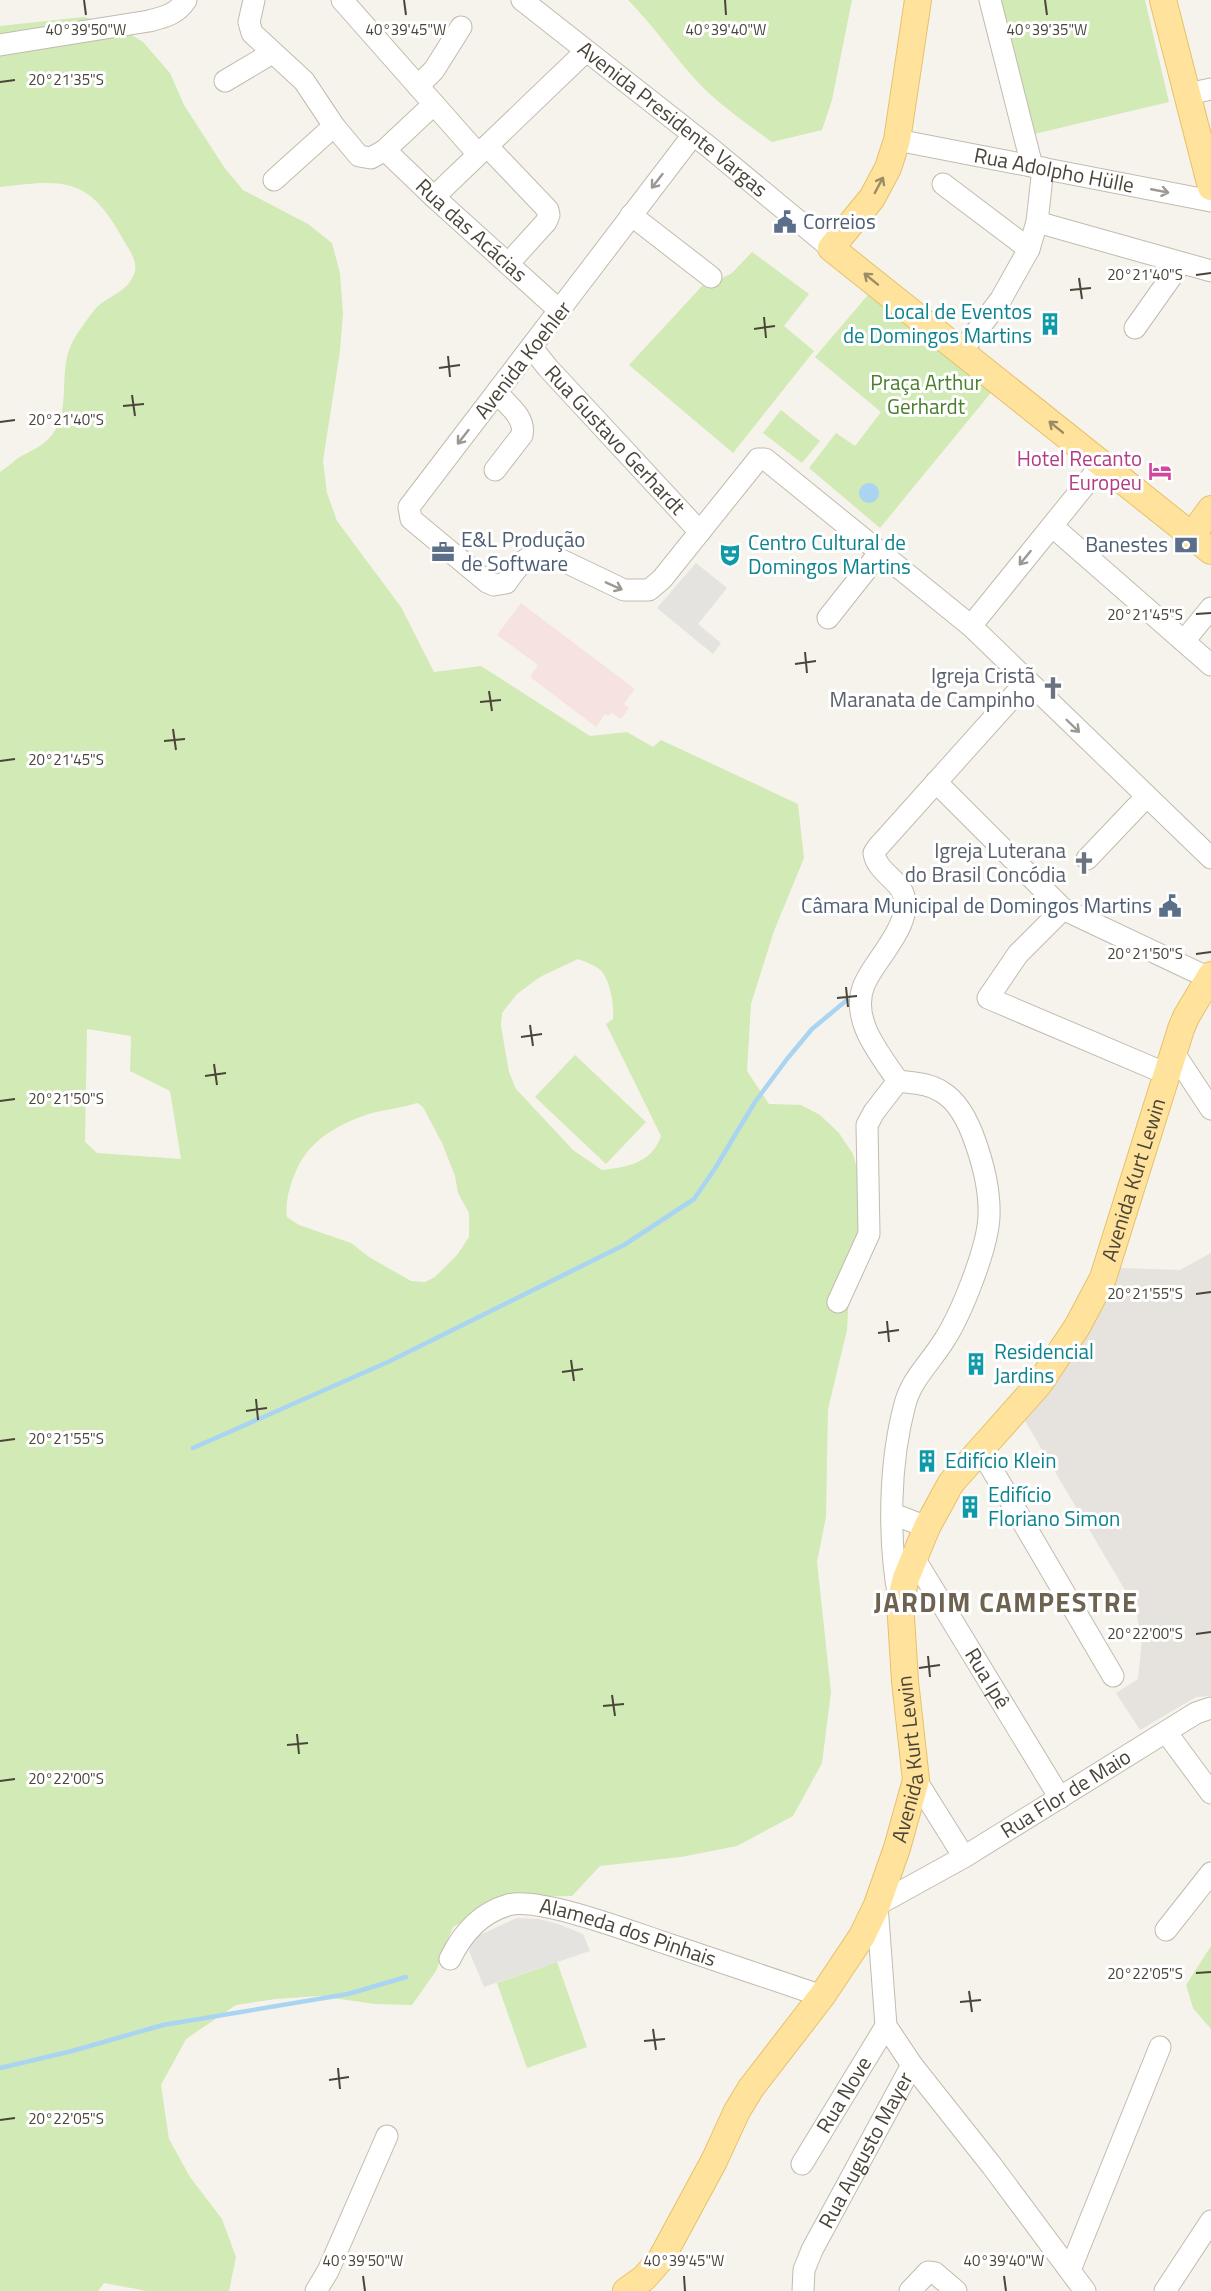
<svg xmlns="http://www.w3.org/2000/svg" width="1211" height="2291" viewBox="0 0 1211 2291" font-family="'Titillium Web',sans-serif">
  <style>
    .industrial { fill: #e6e2dd }
    .medical { fill: #f6e3e0 }
    .green { fill: #d2eab5; fill-rule: evenodd }
    .parking { fill: #e5e3e0 }
    .water { fill: #a9d4f2 }
    .lines { fill: none; stroke-linecap: round; stroke-linejoin: round }
    .stream { stroke: #a9d4f2; stroke-width: 4.5 }
    .minor-casing { stroke: #c2bbae; stroke-width: 23 }
    .major-casing { stroke: #e6c16a; stroke-width: 28 }
    .minor { stroke: #fff; stroke-width: 21 }
    .major { stroke: #ffe39c; stroke-width: 26 }
    .oneway { stroke: #9c9892 }
    .oneway2 { stroke: #9c8c66 }
    .ticks { fill: none; stroke: #4b4439; stroke-width: 2 }
    .labels { text-anchor: middle; stroke-width: 6; stroke-linejoin: round; paint-order: stroke }
    .street-label { font-size: 21px; fill: #4b4439; stroke: #fff }
    .service-label { font-size: 21px; fill: #4e5e75; stroke: #fff; text-anchor: start }
    .culture-label { font-size: 21px; fill: #0d838f; stroke: #fff; text-anchor: start }
    .park-label { font-size: 21px; fill: #4a7f2a; stroke: #fff }
    .hotel-label { font-size: 21px; fill: #b23c85; stroke: #fff; text-anchor: end }
    .worship-label { font-size: 21px; fill: #5b616d; stroke: #fff; text-anchor: end }
    .district-label { font-size: 27px; font-weight: bold; letter-spacing: 1.5px; fill: #6e6250; stroke: #fff }
    .ticks-label { font-size: 15px; text-anchor: middle; fill: #4b4439; stroke: #fff; stroke-width: 6; stroke-linejoin: round; paint-order: stroke }
  </style>
  <rect width="100%" height="100%" fill="#f6f3ec"/>
  <polygon class="industrial" points="1211,1253 1211,1696 1196,1697 1140,1730 1116,1693 1138,1679 1142,1640 1135,1607 1025,1421 1068,1365 1109,1296 1120,1268 1180,1270"/>
  <polygon class="medical" points="521,603 635,689 624,704 629,708 621,719 612,713 609,716 605,714 596,727 530,677 538,665 497,635"/>
  <g class="green">
    <path d="M 628,0 L 852,0 L 832,100 L 822,130 L 772,142 C 745,122 716,103 694,78 C 671,52 652,24 628,0 Z"/>
    <polygon points="998,0 1145,0 1169,102 1030,135"/>
    <path d="M 83,17 L 115,24 L 143,42 L 170,73 L 184,105 L 224,167 L 243,190 L 308,224 L 332,243 L 340,273 L 343,313 L 340,351 L 323,461 L 327,493 L 337,521 L 401,607 L 434,672 L 481,666 L 590,736 L 627,732 L 653,747 L 661,740 L 798,804 L 804,858 L 774,931 L 751,1004 L 747,1071 L 769,1104 L 801,1105 L 820,1115 L 839,1133 L 853,1154 L 867,1206 L 849,1293 L 847,1330 L 828,1409 L 826,1517 L 817,1562 L 831,1692 L 822,1763 L 793,1816 L 737,1846 L 681,1857 L 600,1866 L 572,1896 L 504,1897 L 453,1927 L 436,1971 L 412,2005 L 375,2004 L 319,1996 L 276,1999 L 236,2005 L 186,2039 L 161,2085 L 169,2139 L 190,2177 L 222,2219 L 236,2257 L 229,2291 L 147,2291 L 104,2283 L 98,2291 L 0,2291 L 0,472 C 6,468 12,463 18,458 C 30,451 42,447 52,435 C 73,408 56,369 74,339 C 79,331 91,313 98,306 C 111,295 128,291 134,274 C 139,262 129,250 124,241 C 89,177 67,179 0,187 L 0,26 ZM 578,959 C 586,962 598,966 603,973 C 611,985 614,1005 613,1019 L 606,1024 L 661,1136 C 652,1163 628,1167 602,1170 L 573,1150 L 516,1089 L 509,1072 L 501,1026 L 502,1013 L 517,994 L 540,977 ZM 87,1029 L 131,1036 L 130,1071 L 170,1091 L 181,1159 L 97,1153 L 85,1142 ZM 417,1103 L 423,1107 L 442,1143 L 455,1176 L 458,1193 L 469,1213 L 469,1237 L 457,1255 L 435,1277 L 425,1282 L 411,1281 L 369,1257 L 351,1243 L 299,1225 L 287,1217 C 285,1201 290,1185 296,1171 C 309,1139 343,1121 376,1112 C 390,1109 404,1107 417,1103 Z"/>
    <polygon points="752,252 809,294 784,326 814,351 733,453 629,365 702,286 731,274"/>
    <polygon points="873,289 994,389 880,528 809,468 836,433 855,446 881,412 815,357"/>
    <polygon points="781,410 820,441 802,463 763,433"/>
    <polygon points="575,1055 646,1122 606,1164 535,1097"/>
    <polygon points="1211,1946 1211,2029 1193,2008 1186,1985"/>
    <polygon points="557,1962 587,2047 527,2068 497,1983"/>
  </g>
  <g class="parking">
    <polygon points="696,563 727,588 698,624 721,643 713,654 657,608"/>
    <polygon points="517,1918 539,1919 558,1924 583,1934 590,1951 484,1987 469,1951 471,1939"/>
  </g>
  <circle class="water" cx="869" cy="493" r="10"/>
  <g class="lines">
    <g class="stream">
      <polyline points="193,1448 388,1362 624,1245 694,1199 714,1170 755,1102 787,1059 812,1029 847,1000"/>
      <polyline points="0,2068 72,2051 163,2025 348,1994 406,1977"/>
    </g>
    <g class="minor-casing">
      <g id="minor">
        <polyline points="254,0 249,22 252,33 304,81 334,126 359,156 371,158 385,150 434,104"/>
        <polyline points="342,0 478,154"/>
        <path id="s1" d="M 522,0 L 709,147 L 831,248"/>
        <polyline points="990,0 1032,166"/>
        <path d="M 0,45 L 149,21 C 165,17 177,14 186,0"/>
        <polyline points="225,81 272,53"/>
        <polyline points="418,86 434,70 461,27"/>
        <polyline points="1187,94 1211,89"/>
        <path d="M 693,135 L 409,507 L 411,519 L 487,582 L 494,585 L 506,583 C 519,565 528,549 553,556 L 624,590 L 649,590 L 662,579 L 755,463 L 758,459 L 765,459 L 971,626 L 1211,858"/>
        <path id="s2" d="M 897,140 L 1211,201"/>
        <polyline points="487,146 548,210 549,215 546,222 508,264"/>
        <path id="s3" d="M 385,150 L 434,197 L 560,311"/>
        <polyline points="274,180 334,126"/>
        <polyline points="943,184 1029,249"/>
        <polyline points="434,197 586,51"/>
        <polyline points="631,215 711,277"/>
        <polyline points="1037,222 1211,271"/>
        <polyline points="1135,328 1181,263"/>
        <path id="s4" d="M 532,348 L 548,368 L 700,532"/>
        <polyline points="961,352 1001,299 1029,249 1037,222 1043,168"/>
        <path d="M 495,470 L 522,435 C 526,418 508,405 497,393"/>
        <polyline points="1052,526 1211,665"/>
        <polyline points="828,618 881,551"/>
        <polyline points="971,626 1102,464"/>
        <polyline points="1184,641 1211,608"/>
        <polyline points="936,782 1063,909 1209,978"/>
        <polyline points="1087,859 1146,797"/>
        <polyline points="1063,909 1018,954 988,998 1167,1074"/>
        <polyline points="1174,1053 1211,1109"/>
        <path d="M 898,1081 C 913,1083 929,1083 942,1092 C 959,1102 970,1126 976,1144 C 984,1167 990,1191 989,1216 C 988,1247 962,1312 945,1339 C 931,1362 912,1378 905,1404 C 889,1463 888,1539 899,1599"/>
        <path d="M 898,1081 C 880,1054 850,1020 864,985 C 870,971 881,958 889,945 C 897,933 906,918 905,903 C 905,881 877,874 874,853 L 878,847 L 1027,681"/>
        <polyline points="838,1302 869,1234 867,1125 874,1112 898,1081"/>
        <polyline points="980,1449 1113,1676"/>
        <polyline points="893,1514 927,1527"/>
        <path id="s5" d="M 914,1558 L 1060,1798"/>
        <polyline points="1166,1732 1211,1793"/>
        <polyline points="916,1780 964,1857"/>
        <polyline points="1166,1930 1211,1873"/>
        <path id="s6" d="M 450,1959 C 462,1934 480,1913 508,1905 C 539,1896 637,1934 671,1945 C 721,1962 772,1979 822,1996"/>
        <path id="s7" d="M 802,2164 L 886,2026"/>
        <polyline points="1070,2270 1160,2047"/>
        <polyline points="316,2291 328,2271 387,2136"/>
        <path id="s8" d="M 803,2291 L 804,2270 L 812,2250 L 912,2065"/>
        <polyline points="910,2291 928,2272 935,2273 956,2291"/>
        <path id="s9" d="M 1085,2291 L 992,2166 L 912,2065 L 886,2026 L 877,1905 L 964,1857 L 1196,1713 L 1211,1708"/>
        <polyline points="1165,2291 1211,2221"/>
      </g>
    </g>
    <g class="major-casing">
      <g id="major">
        <polyline points="918,0 897,140 888,168 872,198 831,248 1211,551"/>
        <polyline points="1163,0 1211,187"/>
        <polyline points="1192,535 1211,509"/>
        <path id="s10" d="M 626,2291 L 644,2278 L 661,2259 L 714,2161 L 737,2111 L 751,2088 L 822,1996 L 862,1936 L 877,1905 L 897,1848 L 916,1780 L 905,1681 L 900,1602 L 906,1578 L 927,1527 L 951,1483 L 1039,1384 L 1077,1327 L 1103,1278 L 1181,1029 L 1186,1017 L 1211,975"/>
      </g>
    </g>
    <use href="#minor" class="minor"/>
    <use href="#major" class="major"/>
  </g>
  <defs><path id="oneway-shaft" d="M-6 0H5M1.5-3L5.5 0L1.5 3" fill="none" stroke-width="1.6" stroke-linecap="round" stroke-linejoin="round" transform="scale(1.5)"/></defs>
  <g class="oneway">
    <use href="#oneway-shaft" transform="translate(657 181) rotate(128)"/>
    <use href="#oneway-shaft" transform="translate(1160 191) rotate(11)"/>
    <use href="#oneway-shaft" transform="translate(463 437) rotate(128)"/>
    <use href="#oneway-shaft" transform="translate(1025 558) rotate(129)"/>
    <use href="#oneway-shaft" transform="translate(614 586) rotate(24)"/>
    <use href="#oneway-shaft" transform="translate(1073 726) rotate(44)"/>
  </g>
  <g class="oneway2">
    <use href="#oneway-shaft" transform="translate(879 185) rotate(-62)"/>
    <use href="#oneway-shaft" transform="translate(871 279) rotate(-141)"/>
    <use href="#oneway-shaft" transform="translate(1056 427) rotate(-141)"/>
  </g>
  <path class="ticks" d="M 84,0 L 86,15M 404,0 L 406,15M 725,0 L 726,15M 1045,0 L 1047,15M 0,82 L 15,80M 1196,275 L 1211,273M 1079,278 L 1082,299M 1070,290 L 1091,288M 764,317 L 766,338M 754,329 L 775,326M 448,356 L 450,377M 439,368 L 460,365M 132,395 L 135,416M 123,406 L 144,404M 0,422 L 15,420M 1196,614 L 1211,613M 805,652 L 807,673M 795,664 L 816,661M 489,691 L 492,711M 480,702 L 501,700M 173,729 L 176,750M 164,741 L 185,739M 0,761 L 15,759M 1196,954 L 1211,952M 846,987 L 848,1007M 837,998 L 857,996M 530,1025 L 533,1046M 521,1037 L 542,1034M 214,1064 L 217,1085M 205,1076 L 226,1073M 0,1101 L 15,1099M 1196,1294 L 1211,1292M 887,1321 L 889,1342M 878,1333 L 899,1330M 571,1360 L 574,1381M 562,1372 L 583,1369M 256,1399 L 258,1420M 246,1411 L 267,1408M 0,1441 L 15,1439M 1196,1634 L 1211,1632M 928,1656 L 930,1677M 919,1668 L 940,1665M 612,1695 L 615,1716M 603,1706 L 624,1704M 297,1734 L 299,1754M 287,1745 L 308,1743M 0,1781 L 15,1779M 1196,1973 L 1211,1972M 969,1991 L 972,2012M 960,2002 L 981,2000M 653,2029 L 656,2050M 644,2041 L 665,2039M 338,2068 L 340,2089M 329,2080 L 349,2077M 0,2120 L 15,2118M 363,2276 L 365,2291M 684,2276 L 685,2291M 1004,2276 L 1006,2291"/>
  <defs>
    <g id="civic-bare" transform="scale(1.8)"><path d="M-.6-6.5H3V-4.5H.6V-3L4-1V1h2V6H-6V1h2V-1L-.6-3ZM-1.2 2.5V6h2.4V2.5Z" fill="#5c6f8a" stroke="#fff" stroke-width="2.5" paint-order="stroke"/></g>
    <g id="building-bare" transform="scale(1.8)"><path d="M-4-6H4V6H1V3H-1V6H-4ZM-2.5-4.3h1.7v1.8h-1.7ZM.8-4.3h1.7v1.8H.8ZM-2.5-1h1.7V.8h-1.7ZM.8-1h1.7V.8H.8Z" fill="#0f9aa8" stroke="#fff" stroke-width="2.5" paint-order="stroke"/></g>
    <g id="hotel-bare" transform="scale(1.8)"><path d="M-6-4.5h1.5V1H6V5H4.5V3h-9V5H-6ZM-4 0a1.8 1.8 0 1 1 3.6 0ZM.5 0V-2.5h3Q6-2.5 6 0Z" fill="#d1479c" stroke="#fff" stroke-width="2.5" paint-order="stroke"/></g>
    <g id="bank-bare" transform="scale(1.8)"><path d="M-6-4H6V4H-6ZM0-2.3a2.3 2.3 0 1 0 0 4.6a2.3 2.3 0 1 0 0-4.6Z" fill="#5c6f8a" stroke="#fff" stroke-width="2.5" paint-order="stroke"/></g>
    <g id="office-bare" transform="scale(1.8)"><path d="M-6-3h4V-5.5h4V-3h4V5H-6ZM-1-4.5V-3h2v-1.5ZM-6 0V1H6V0Z" fill="#5c6f8a" stroke="#fff" stroke-width="2.5" paint-order="stroke"/></g>
    <g id="theatre-bare" transform="scale(1.8)"><path d="M-5-5.5Q0-4 5-5.5V0Q5 5 0 6Q-5 5-5 0ZM-3.3-2.5H-1v1.5H-3.3ZM1-2.5H3.3v1.5H1ZM-2.8 1Q0 5.5 2.8 1Z" fill="#0f9aa8" stroke="#fff" stroke-width="2.5" paint-order="stroke"/></g>
    <g id="church-bare" transform="scale(1.8)"><path d="M-1.2-6h2.4v3.5h3.3v2.4h-3.3V6h-2.4V-.1h-3.3v-2.4h3.3Z" fill="#6b7280" stroke="#fff" stroke-width="2.5" paint-order="stroke"/></g>
  </defs>
  <g fill-rule="evenodd">
    <use href="#civic-bare" x="785" y="222"/>
    <use href="#building-bare" x="1050" y="324"/>
    <use href="#hotel-bare" x="1160" y="471"/>
    <use href="#bank-bare" x="1186" y="545"/>
    <use href="#office-bare" x="443" y="552"/>
    <use href="#theatre-bare" x="730" y="555"/>
    <use href="#church-bare" x="1053" y="688"/>
    <use href="#church-bare" x="1084" y="863"/>
    <use href="#civic-bare" x="1170" y="906"/>
    <use href="#building-bare" x="976" y="1364"/>
    <use href="#building-bare" x="927" y="1461"/>
    <use href="#building-bare" x="970" y="1507"/>
  </g>
  <g class="labels">
    <g class="street-label">
      <text dy="7" stroke="none"><textPath href="#s1" startOffset="192">Avenida Presidente Vargas</textPath></text>
      <text dy="7" stroke="none"><textPath href="#s2" startOffset="160">Rua Adolpho Hülle</textPath></text>
      <text dy="7" stroke="none"><textPath href="#s3" startOffset="118">Rua das Acácias</textPath></text>
      <text transform="translate(523 360) rotate(-52)" y="7">Avenida Koehler</text>
      <text dy="7" stroke="none"><textPath href="#s4" startOffset="124">Rua Gustavo Gerhardt</textPath></text>
      <text dy="7" stroke="none"><textPath href="#s10" startOffset="1263">Avenida Kurt Lewin</textPath></text>
      <text dy="7" stroke="none"><textPath href="#s5" startOffset="141">Rua Ipê</textPath></text>
      <text dy="7" stroke="none"><textPath href="#s10" startOffset="615">Avenida Kurt Lewin</textPath></text>
      <text dy="7" stroke="none"><textPath href="#s9" startOffset="672">Rua Flor de Maio</textPath></text>
      <text dy="7" stroke="none"><textPath href="#s6" startOffset="206">Alameda dos Pinhais</textPath></text>
      <text dy="7" stroke="none"><textPath href="#s7" startOffset="81">Rua Nove</textPath></text>
      <text dy="7" stroke="none"><textPath href="#s8" startOffset="156">Rua Augusto Mayer</textPath></text>
    </g>
    <g class="service-label">
      <text x="803" y="229">Correios</text>
      <text x="461" y="547">E&amp;L Produção<tspan x="461" dy="24">de Software</tspan></text>
      <text x="1168" y="552" text-anchor="end">Banestes</text>
      <text x="1152" y="913" text-anchor="end">Câmara Municipal de Domingos Martins</text>
    </g>
    <g class="culture-label">
      <text x="1032" y="319" text-anchor="end">Local de Eventos<tspan x="1032" dy="24">de Domingos Martins</tspan></text>
      <text x="748" y="550">Centro Cultural de<tspan x="748" dy="24">Domingos Martins</tspan></text>
      <text x="994" y="1359">Residencial<tspan x="994" dy="24">Jardins</tspan></text>
      <text x="945" y="1468">Edifício Klein</text>
      <text x="988" y="1502">Edifício<tspan x="988" dy="24">Floriano Simon</tspan></text>
    </g>
    <g class="park-label">
      <text x="926" y="390">Praça Arthur<tspan x="926" dy="24">Gerhardt</tspan></text>
    </g>
    <g class="hotel-label">
      <text x="1142" y="466">Hotel Recanto<tspan x="1142" dy="24">Europeu</tspan></text>
    </g>
    <g class="worship-label">
      <text x="1035" y="683">Igreja Cristã<tspan x="1035" dy="24">Maranata de Campinho</tspan></text>
      <text x="1066" y="858">Igreja Luterana<tspan x="1066" dy="24">do Brasil Concódia</tspan></text>
    </g>
    <g class="district-label">
      <text x="1006" y="1612">JARDIM CAMPESTRE</text>
    </g>
  </g>
  <g class="ticks-label">
    <text x="86" y="35">40°39'50"W</text>
    <text x="406" y="35">40°39'45"W</text>
    <text x="726" y="35">40°39'40"W</text>
    <text x="1047" y="35">40°39'35"W</text>
    <text x="66" y="85">20°21'35"S</text>
    <text x="1145" y="280">20°21'40"S</text>
    <text x="66" y="425">20°21'40"S</text>
    <text x="1145" y="620">20°21'45"S</text>
    <text x="66" y="765">20°21'45"S</text>
    <text x="1145" y="959">20°21'50"S</text>
    <text x="66" y="1104">20°21'50"S</text>
    <text x="1145" y="1299">20°21'55"S</text>
    <text x="66" y="1444">20°21'55"S</text>
    <text x="1145" y="1639">20°22'00"S</text>
    <text x="66" y="1784">20°22'00"S</text>
    <text x="1145" y="1979">20°22'05"S</text>
    <text x="66" y="2124">20°22'05"S</text>
    <text x="363" y="2266">40°39'50"W</text>
    <text x="684" y="2266">40°39'45"W</text>
    <text x="1004" y="2266">40°39'40"W</text>
  </g>
</svg>
